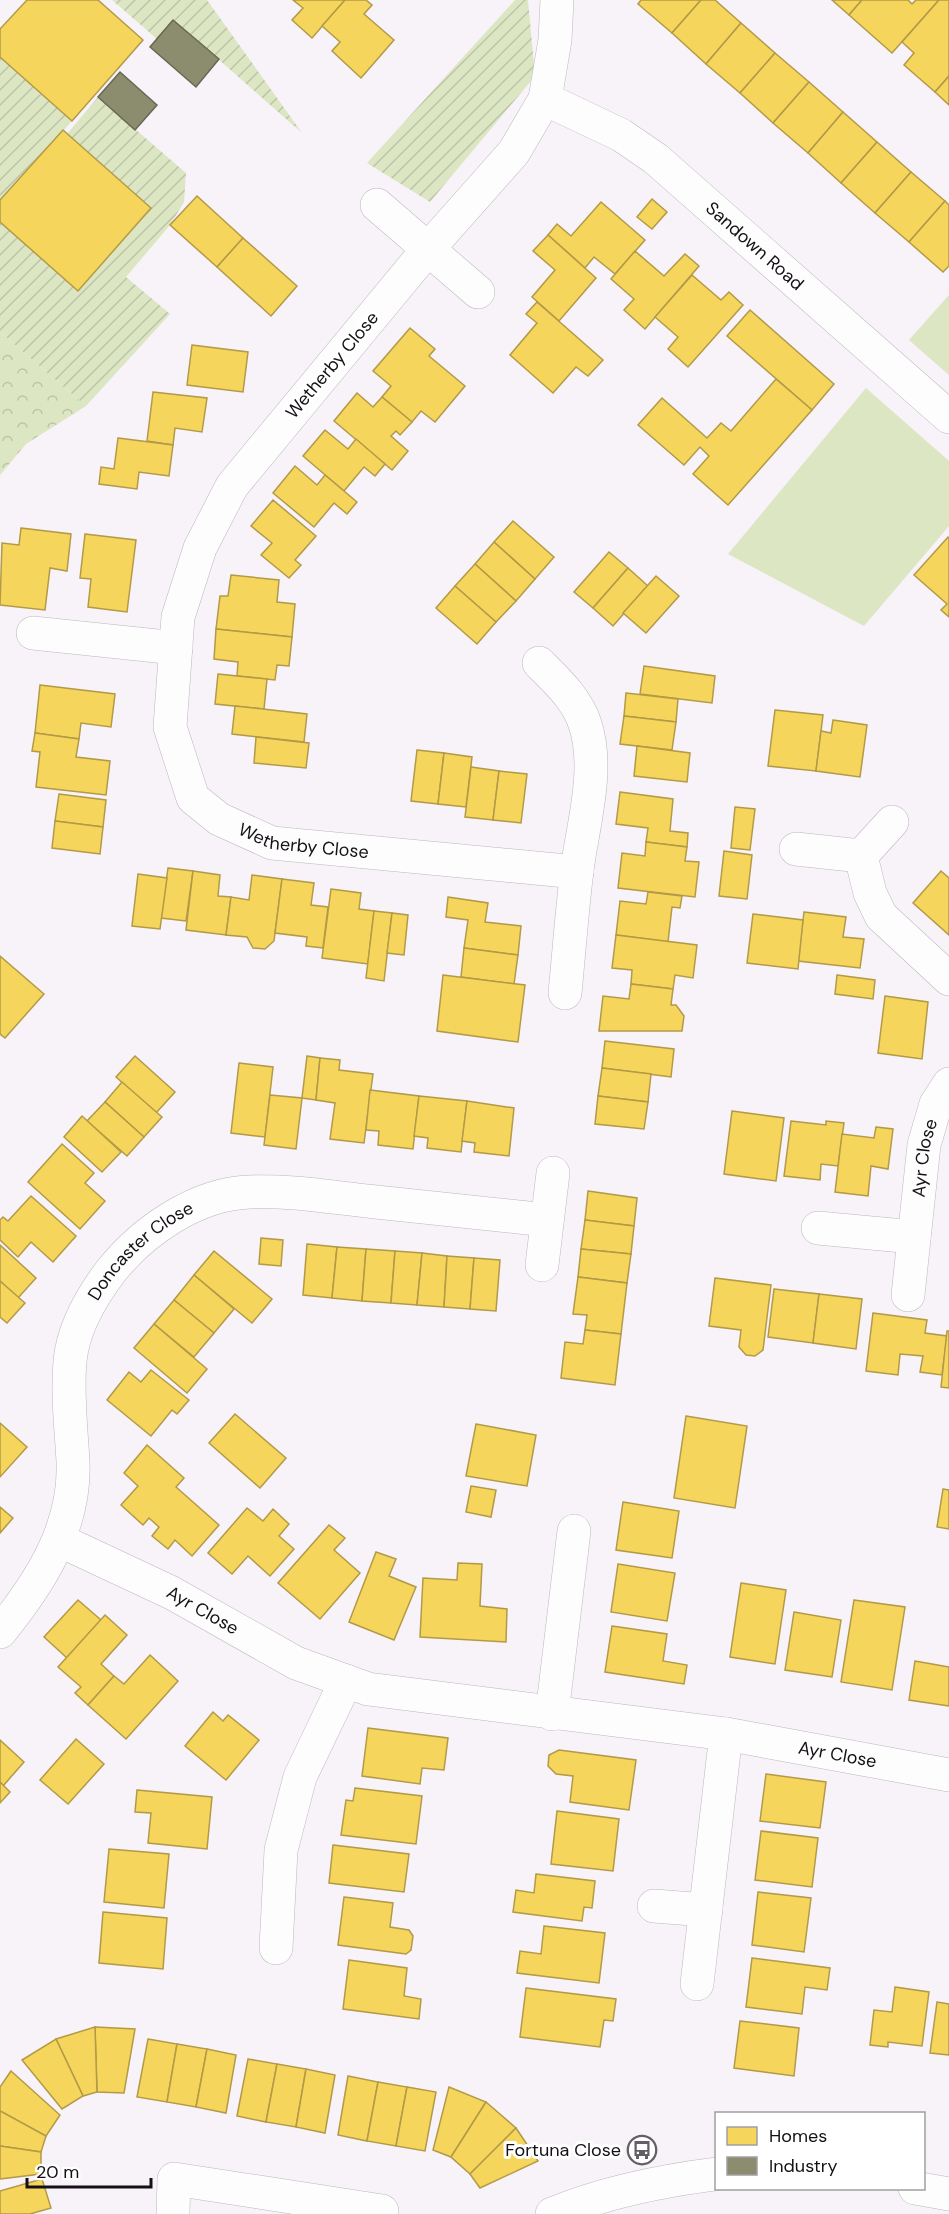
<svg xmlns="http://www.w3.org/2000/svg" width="949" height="2214" viewBox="0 0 949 2214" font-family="'DM Sans',sans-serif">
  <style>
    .grass { fill: #dce6c3 }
    .park { fill: url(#park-crowns) }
    .garden { fill: url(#garden-furrows) }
    .homes { fill: #f6d55c; stroke: #b29a47; stroke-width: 1.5 }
    .industry { fill: #8c8c6e; stroke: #686753; stroke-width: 1.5 }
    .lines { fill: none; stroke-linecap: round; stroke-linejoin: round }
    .minor-casing { stroke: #bcb7bc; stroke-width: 34 }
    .minor { stroke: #fefdfe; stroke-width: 33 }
    .labels { text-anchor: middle; stroke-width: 6; stroke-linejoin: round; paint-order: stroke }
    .street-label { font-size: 18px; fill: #141015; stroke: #fff }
    .poi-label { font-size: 18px; fill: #141015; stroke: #fff; text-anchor: end }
  </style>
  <defs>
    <pattern id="park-crowns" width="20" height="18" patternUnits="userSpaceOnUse" patternTransform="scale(1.5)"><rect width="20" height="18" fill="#dce6c3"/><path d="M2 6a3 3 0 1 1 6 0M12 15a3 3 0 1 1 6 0" fill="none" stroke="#bcc4a7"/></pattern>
    <pattern id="garden-furrows" width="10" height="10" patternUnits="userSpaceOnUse" patternTransform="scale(1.5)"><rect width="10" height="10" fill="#dce6c3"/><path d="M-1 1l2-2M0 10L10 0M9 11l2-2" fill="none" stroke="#bcc4a7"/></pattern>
  </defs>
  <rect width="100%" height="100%" fill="#f8f2f9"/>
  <g class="grass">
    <polygon points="949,295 949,375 909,340"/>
    <polygon points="866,388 949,461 949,526 864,626 728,554"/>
  </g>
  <polygon class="park" points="0,332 86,406 26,444 0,475"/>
  <g class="garden">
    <polygon points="112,0 207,0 302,133 174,20 157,39"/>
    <polygon points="515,0 528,0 535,76 430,202 367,163"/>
    <polygon points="0,57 72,121 0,200"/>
    <polygon points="98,97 186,173 184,202 170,225 126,277 170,314 86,406 0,332 0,222 78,290 151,208 67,134"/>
  </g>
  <g class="homes">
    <polygon points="27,0 98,0 143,40 72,121 0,57 0,29"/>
    <polygon points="293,0 345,0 312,38 292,20 303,8"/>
    <polygon points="345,0 366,0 372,5 364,14 394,40 361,78 332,51 340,42 322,26"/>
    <polygon points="641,0 701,0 672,33 638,4"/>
    <polygon points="701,0 715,0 741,23 706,64 672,33"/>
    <polygon points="832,0 862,0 849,15"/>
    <polygon points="862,0 908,0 912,4 916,0 939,0 892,53 849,15"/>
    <polygon points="939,0 949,0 949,76 935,92 904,65 914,53 902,42"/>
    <polygon points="741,23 775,53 740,93 706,64"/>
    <polygon points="775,53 809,82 773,123 740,93"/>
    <polygon points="949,76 949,105 935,92"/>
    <polygon points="809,82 843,112 808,153 773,123"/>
    <polygon points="843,112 877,142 841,183 808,153"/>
    <polygon points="63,130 151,208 78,291 0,222 0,200"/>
    <polygon points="877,142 911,172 875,213 841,183"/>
    <polygon points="911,172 945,201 909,242 875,213"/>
    <polygon points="197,196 243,238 217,267 170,225"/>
    <polygon points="652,199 667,212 652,229 637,217"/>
    <polygon points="945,201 949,205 949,266 943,272 909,242"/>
    <polygon points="601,202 645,240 615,274 594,257 585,268 548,235 557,224 571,236"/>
    <polygon points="548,235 596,278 559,321 532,297 555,270 533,251"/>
    <polygon points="243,238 297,286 271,316 217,267"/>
    <polygon points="635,251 664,276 685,254 699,266 645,329 624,310 634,299 611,279"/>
    <polygon points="692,275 721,300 729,292 743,305 688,367 668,349 678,337 655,317"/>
    <polygon points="537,302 603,360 588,376 576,367 553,393 510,355 537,323 526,314"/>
    <polygon points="750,310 834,384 812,410 727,336"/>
    <polygon points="410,328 435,349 429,356 465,386 435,422 421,411 412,422 382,397 391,386 373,371"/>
    <polygon points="192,345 248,352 243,392 187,385"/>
    <polygon points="776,379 812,410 728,505 693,474 709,456 700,447 684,465 638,425 662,398 707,438 721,423 731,431"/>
    <polygon points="153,392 207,398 202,432 175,428 173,445 147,441"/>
    <polygon points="357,393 373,407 382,397 412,422 400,435 396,431 391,436 408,451 392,470 334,421"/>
    <polygon points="325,430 348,449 356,439 385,464 375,476 364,467 344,491 303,456"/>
    <polygon points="118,438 173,445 169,476 139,472 137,489 99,484 101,467 114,469"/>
    <polygon points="295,466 317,485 325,475 357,502 347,514 334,503 314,527 273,493"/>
    <polygon points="273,500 316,536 295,560 301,565 289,578 261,555 272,543 251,526"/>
    <polygon points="513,521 554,557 535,579 494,542"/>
    <polygon points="21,528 71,534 67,571 50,568 45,610 0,605 2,543 19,545"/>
    <polygon points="85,534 136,540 127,612 88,607 91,579 80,578"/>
    <polygon points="948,537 949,538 949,617 941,610 947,604 914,575"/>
    <polygon points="494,542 535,579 516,601 475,564"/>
    <polygon points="609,552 628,568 593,608 574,592"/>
    <polygon points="475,564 516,601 496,622 455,586"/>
    <polygon points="628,568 648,586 613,626 593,608"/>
    <polygon points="231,575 279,580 277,602 295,604 292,637 216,629 220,596 228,596"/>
    <polygon points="656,576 679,596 646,633 623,613"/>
    <polygon points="455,586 496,622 477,644 436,608"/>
    <polygon points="216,629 292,637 289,666 277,665 275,680 237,676 238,662 214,659"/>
    <polygon points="644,666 715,676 712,703 640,694"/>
    <polygon points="218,674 267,679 264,709 215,704"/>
    <polygon points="40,685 115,694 111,727 81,723 79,739 35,733"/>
    <polygon points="626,693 678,699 676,722 624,716"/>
    <polygon points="235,706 307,714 304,742 232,734"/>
    <polygon points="775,710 823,715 816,771 768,766"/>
    <polygon points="624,716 676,722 672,750 620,744"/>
    <polygon points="833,720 867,725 860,777 816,771 821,731 831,733"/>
    <polygon points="35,733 79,739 76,757 110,761 106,795 36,787 40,752 32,751"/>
    <polygon points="256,737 309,743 306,768 254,763"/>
    <polygon points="637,746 690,753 687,782 634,776"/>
    <polygon points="417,750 444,753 438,804 411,801"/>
    <polygon points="444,753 472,757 466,807 438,804"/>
    <polygon points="471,767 499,771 493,820 465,817"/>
    <polygon points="499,771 527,774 521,823 493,820"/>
    <polygon points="620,792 673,799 670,831 688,833 687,847 646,842 648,828 616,824"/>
    <polygon points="59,794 106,800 103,827 55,821"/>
    <polygon points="735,807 755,809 750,850 731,848"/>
    <polygon points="55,821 103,827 100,854 52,848"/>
    <polygon points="646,842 687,847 685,861 699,862 695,897 618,888 622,853 645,856"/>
    <polygon points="724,851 752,855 747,899 719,896"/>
    <polygon points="168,868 193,871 186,921 161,918"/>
    <polygon points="193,871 220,875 218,896 231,897 226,935 186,930"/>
    <polygon points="941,871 949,878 949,935 913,903"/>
    <polygon points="138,874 167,878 160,929 132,926"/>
    <polygon points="252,875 282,879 274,941 265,949 253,948 247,937 226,935 231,897 249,900"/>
    <polygon points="282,879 314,883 311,905 328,907 323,948 306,946 307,937 275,933"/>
    <polygon points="331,889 361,893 359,909 374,911 368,964 322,958"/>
    <polygon points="648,892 682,896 680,908 672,907 668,942 616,935 620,901 646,904"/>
    <polygon points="448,897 488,903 485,922 521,926 518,955 464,948 468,920 446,917"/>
    <polygon points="374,911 392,913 384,981 366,978"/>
    <polygon points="804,912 846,917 843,937 864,939 860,968 798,961"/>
    <polygon points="392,913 408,915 404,955 387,953"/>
    <polygon points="753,914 803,920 798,969 747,963"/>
    <polygon points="616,935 697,945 693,978 675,975 673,989 631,984 632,970 612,968"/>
    <polygon points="464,948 518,955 514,984 461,977"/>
    <polygon points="0,956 44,994 5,1038 0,1034"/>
    <polygon points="443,975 525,985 518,1042 437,1031"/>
    <polygon points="837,975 875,980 873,999 835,994"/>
    <polygon points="631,984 673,989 671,1005 676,1005 684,1016 682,1031 599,1031 603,996 629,999"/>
    <polygon points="885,996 928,1002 922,1059 878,1053"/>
    <polygon points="605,1041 674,1049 671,1077 602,1068"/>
    <polygon points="135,1056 175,1092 156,1113 116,1077"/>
    <polygon points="307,1056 320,1058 316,1100 302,1098"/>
    <polygon points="320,1058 340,1060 339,1070 373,1074 364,1143 330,1139 335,1103 316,1100"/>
    <polygon points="239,1063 273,1067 265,1137 231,1133"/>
    <polygon points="602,1068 651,1074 648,1102 598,1096"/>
    <polygon points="122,1082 162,1117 144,1137 105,1102"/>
    <polygon points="370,1090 419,1096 413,1149 378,1145 379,1131 366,1130"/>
    <polygon points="270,1095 302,1098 296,1149 264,1145"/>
    <polygon points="419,1096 467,1101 461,1152 427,1148 428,1138 414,1136"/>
    <polygon points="598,1096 648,1102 644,1129 595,1124"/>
    <polygon points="467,1101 514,1108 509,1156 474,1152 475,1143 462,1141"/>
    <polygon points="105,1102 144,1137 127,1156 87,1121"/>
    <polygon points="732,1111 784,1118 776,1181 724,1174"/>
    <polygon points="82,1116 121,1152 102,1172 64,1137"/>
    <polygon points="791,1121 826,1125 826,1121 844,1123 838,1166 821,1164 820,1180 784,1176"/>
    <polygon points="876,1127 893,1129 888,1169 871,1166 868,1196 835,1192 842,1134 874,1138"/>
    <polygon points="62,1144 94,1173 85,1183 105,1201 80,1229 28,1182"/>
    <polygon points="588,1191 637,1198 634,1226 585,1220"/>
    <polygon points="31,1196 76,1236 53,1262 31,1242 18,1257 0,1240 0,1220 3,1217 8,1221"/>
    <polygon points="585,1220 634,1226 631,1254 581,1249"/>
    <polygon points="261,1238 283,1240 281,1266 259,1264"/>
    <polygon points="307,1244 337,1247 332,1298 303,1295"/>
    <polygon points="0,1245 36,1278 18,1298 0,1281"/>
    <polygon points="337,1247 366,1249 362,1301 332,1298"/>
    <polygon points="366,1249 395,1251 391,1303 362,1301"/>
    <polygon points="581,1249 631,1254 627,1283 578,1277"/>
    <polygon points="214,1251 272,1299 252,1323 194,1275"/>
    <polygon points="395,1251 422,1253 417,1305 391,1303"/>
    <polygon points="422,1253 447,1256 444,1307 417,1305"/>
    <polygon points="447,1256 474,1258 470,1309 444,1307"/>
    <polygon points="474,1258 500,1260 496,1311 470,1309"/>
    <polygon points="194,1275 234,1309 214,1333 174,1300"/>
    <polygon points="578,1277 627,1283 621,1334 585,1330 587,1315 573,1314"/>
    <polygon points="715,1278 771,1285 763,1350 755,1356 746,1355 739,1347 741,1330 709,1326"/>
    <polygon points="0,1281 25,1303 7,1323 0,1317"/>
    <polygon points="774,1289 819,1294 813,1343 768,1337"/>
    <polygon points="819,1294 862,1299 856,1349 813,1343"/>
    <polygon points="174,1300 214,1333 194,1357 154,1324"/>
    <polygon points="873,1313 927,1320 925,1333 947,1336 942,1375 920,1372 923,1356 900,1354 898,1375 866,1371"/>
    <polygon points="154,1324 207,1369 187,1393 134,1348"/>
    <polygon points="585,1330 621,1334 615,1385 561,1378 565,1342 583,1344"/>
    <polygon points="947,1331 949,1331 949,1388 941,1387"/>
    <polygon points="151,1370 189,1400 177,1414 172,1410 151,1436 107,1400 129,1372 141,1382"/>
    <polygon points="235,1414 286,1458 260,1488 209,1443"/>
    <polygon points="686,1416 747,1426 735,1508 674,1498"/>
    <polygon points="0,1423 27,1447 0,1477"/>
    <polygon points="476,1424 536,1435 527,1486 466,1476"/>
    <polygon points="147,1445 184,1478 176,1487 219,1525 192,1556 175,1540 168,1549 152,1536 159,1527 149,1518 143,1525 121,1505 138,1486 124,1473"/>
    <polygon points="471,1486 496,1490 491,1517 466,1512"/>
    <polygon points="943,1489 949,1490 949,1529 937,1527"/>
    <polygon points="623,1502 679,1511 672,1558 616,1550"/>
    <polygon points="0,1507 13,1518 0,1533"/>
    <polygon points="247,1508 263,1521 273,1509 289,1524 279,1536 294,1549 270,1576 248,1556 232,1574 208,1553"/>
    <polygon points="329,1525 345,1538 334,1550 360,1573 320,1619 278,1583"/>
    <polygon points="376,1552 396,1559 389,1576 416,1587 394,1640 349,1622"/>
    <polygon points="458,1563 482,1564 480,1606 507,1609 506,1642 420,1637 423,1578 457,1580"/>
    <polygon points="618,1564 675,1573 667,1621 611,1612"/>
    <polygon points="741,1583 786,1590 775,1664 730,1657"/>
    <polygon points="78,1600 101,1620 67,1658 44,1637"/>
    <polygon points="854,1600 905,1607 892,1690 841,1682"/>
    <polygon points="794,1612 841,1620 832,1677 785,1670"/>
    <polygon points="105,1615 127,1635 101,1664 114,1676 88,1705 75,1693 81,1687 58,1667"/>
    <polygon points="612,1626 667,1634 663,1661 687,1665 684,1684 605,1672"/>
    <polygon points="150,1655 178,1681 126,1739 88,1705 114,1676 124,1684"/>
    <polygon points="915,1661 949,1667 949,1706 909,1700"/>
    <polygon points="213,1712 223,1721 228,1715 259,1740 226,1780 185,1746"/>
    <polygon points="368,1728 448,1738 444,1770 422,1768 420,1784 362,1776"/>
    <polygon points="76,1739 104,1764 68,1804 40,1780"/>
    <polygon points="0,1740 24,1762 3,1786 0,1782"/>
    <polygon points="559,1750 636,1760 629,1810 570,1802 573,1776 556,1774 548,1766 549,1755"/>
    <polygon points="766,1774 826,1782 820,1828 760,1821"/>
    <polygon points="0,1782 10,1792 0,1803"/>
    <polygon points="355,1788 422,1796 416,1844 341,1835 346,1800 353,1801"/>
    <polygon points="137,1790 212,1797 207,1849 148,1843 151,1813 135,1812"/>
    <polygon points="557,1811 619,1819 613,1871 551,1864"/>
    <polygon points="761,1831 818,1838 812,1887 755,1880"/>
    <polygon points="333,1845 409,1854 404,1892 329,1883"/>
    <polygon points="109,1849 169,1854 164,1908 104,1902"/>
    <polygon points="536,1874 595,1881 592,1908 584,1907 582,1921 513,1912 516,1890 534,1893"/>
    <polygon points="758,1892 811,1898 804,1952 752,1945"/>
    <polygon points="344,1897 393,1903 390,1927 409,1930 413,1936 411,1950 406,1954 338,1945"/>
    <polygon points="103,1912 167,1918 163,1969 99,1963"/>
    <polygon points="544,1926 605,1933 599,1983 517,1973 520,1951 541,1954"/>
    <polygon points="752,1958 830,1968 827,1990 805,1987 802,2014 746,2007"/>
    <polygon points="349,1960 407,1968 404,1996 421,1999 419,2019 343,2009"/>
    <polygon points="895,1987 929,1992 922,2046 888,2042 888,2047 870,2045 874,2010 892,2012"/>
    <polygon points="526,1988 616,1999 613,2021 604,2020 600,2047 520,2037"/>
    <polygon points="937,2002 949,2004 949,2055 930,2053"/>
    <polygon points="740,2021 799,2028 794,2076 734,2068"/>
    <polygon points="95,2027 135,2029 124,2093 97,2092"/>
    <polygon points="95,2027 97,2092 83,2096 56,2039"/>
    <polygon points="56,2039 83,2096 62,2109 22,2060"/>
    <polygon points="148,2039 177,2044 167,2102 137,2097"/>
    <polygon points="177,2044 207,2049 196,2107 167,2102"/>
    <polygon points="207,2049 236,2055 226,2113 196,2107"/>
    <polygon points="248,2059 277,2064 266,2122 237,2116"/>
    <polygon points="277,2064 306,2069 296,2127 266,2122"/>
    <polygon points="306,2069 335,2075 325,2133 296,2127"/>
    <polygon points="11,2071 60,2115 46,2136 0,2111 0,2087"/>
    <polygon points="348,2076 378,2082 367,2141 338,2135"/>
    <polygon points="378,2082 407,2087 396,2146 367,2141"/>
    <polygon points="407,2087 436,2092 425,2151 396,2146"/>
    <polygon points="449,2087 486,2102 451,2157 433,2150"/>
    <polygon points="486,2102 516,2128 470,2174 451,2157"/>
    <polygon points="0,2111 46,2136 41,2152 0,2146"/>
    <polygon points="516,2128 538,2161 480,2188 470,2174"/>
    <polygon points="0,2146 41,2152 41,2174 0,2179"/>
    <polygon points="42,2179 51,2208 30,2214 0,2214 0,2191"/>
  </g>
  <g class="industry">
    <polygon points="173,20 219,59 196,87 150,47"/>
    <polygon points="120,72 157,105 135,130 98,97"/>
  </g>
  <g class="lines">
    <g class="minor-casing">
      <g id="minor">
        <path id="s1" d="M 557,0 L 555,40 L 545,99 L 621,135 L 656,159 L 949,417"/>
        <path id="s2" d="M 545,99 L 514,152 L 428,249 L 232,486 L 200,548 L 178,617 L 170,727 L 193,798 L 219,819 L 272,843 L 577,872"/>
        <polyline points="377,205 478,292"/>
        <polyline points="33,633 176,648"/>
        <path d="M 539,663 C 557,681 577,699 585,724 C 600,769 583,824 577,870 C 572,910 569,952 565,993"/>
        <polyline points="796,849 861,856 892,822"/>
        <polyline points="861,856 870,893 881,916 949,979"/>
        <polyline points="818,1228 914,1237"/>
        <polyline points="542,1265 553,1173"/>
        <path id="s3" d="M 908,1295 L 924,1145 L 936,1104 L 949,1084"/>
        <path id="s4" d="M 59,1540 L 172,1593 L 296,1663 L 368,1689 L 726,1734 L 949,1775"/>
        <path id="s5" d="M 0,1632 C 40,1583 76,1527 73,1461 C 71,1427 67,1395 70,1361 C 73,1329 92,1296 111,1271 C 143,1231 196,1194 249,1192 C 292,1190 334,1198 376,1202 C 433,1208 490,1214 547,1220"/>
        <polyline points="552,1714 574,1531"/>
        <polyline points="654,1906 706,1910"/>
        <polyline points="276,1948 281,1850 300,1777 346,1681"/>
        <polyline points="697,1984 726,1734"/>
        <polyline points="915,2188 949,2194"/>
        <polyline points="173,2214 174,2179 382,2211"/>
        <path d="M 552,2214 C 605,2192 660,2181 716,2174"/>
      </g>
    </g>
    <use href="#minor" class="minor"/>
  </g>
  <defs>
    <g id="bus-ring" transform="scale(1.5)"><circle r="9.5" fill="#fff" stroke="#645f65" stroke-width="1.5"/><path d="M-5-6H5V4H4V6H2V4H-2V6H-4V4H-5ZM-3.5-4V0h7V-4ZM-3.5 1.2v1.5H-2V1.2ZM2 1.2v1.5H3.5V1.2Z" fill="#645f65"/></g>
  </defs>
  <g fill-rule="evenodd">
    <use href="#bus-ring" x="642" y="2150"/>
  </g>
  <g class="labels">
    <g class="street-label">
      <text dy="6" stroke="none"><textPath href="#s1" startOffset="358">Sandown Road</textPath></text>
      <text transform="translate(332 365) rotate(-50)" y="6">Wetherby Close</text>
      <text dy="6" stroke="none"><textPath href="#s2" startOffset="948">Wetherby Close</textPath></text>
      <text dy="6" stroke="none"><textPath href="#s3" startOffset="138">Ayr Close</textPath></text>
      <text dy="6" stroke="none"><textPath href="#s5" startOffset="426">Doncaster Close</textPath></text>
      <text dy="6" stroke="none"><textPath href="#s4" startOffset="160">Ayr Close</textPath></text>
      <text dy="6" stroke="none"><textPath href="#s4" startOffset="818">Ayr Close</textPath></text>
    </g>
    <g class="poi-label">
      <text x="621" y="2156">Fortuna Close</text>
    </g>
  </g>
  <rect x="715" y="2112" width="210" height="78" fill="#ffffff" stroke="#a19fa1" stroke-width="1.5"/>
  <rect x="727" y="2127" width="30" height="18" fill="#f6d55c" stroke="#a19fa1" stroke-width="1.5"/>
  <text x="769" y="2142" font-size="18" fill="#141015">Homes</text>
  <rect x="727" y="2157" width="30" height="18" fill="#8c8c6e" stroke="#a19fa1" stroke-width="1.5"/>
  <text x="769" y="2172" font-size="18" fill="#141015">Industry</text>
  <path d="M27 2178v9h124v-9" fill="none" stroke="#141015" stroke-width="3"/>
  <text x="36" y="2178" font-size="18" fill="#141015" stroke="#ffffff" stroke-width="4.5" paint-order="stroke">20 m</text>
</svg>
